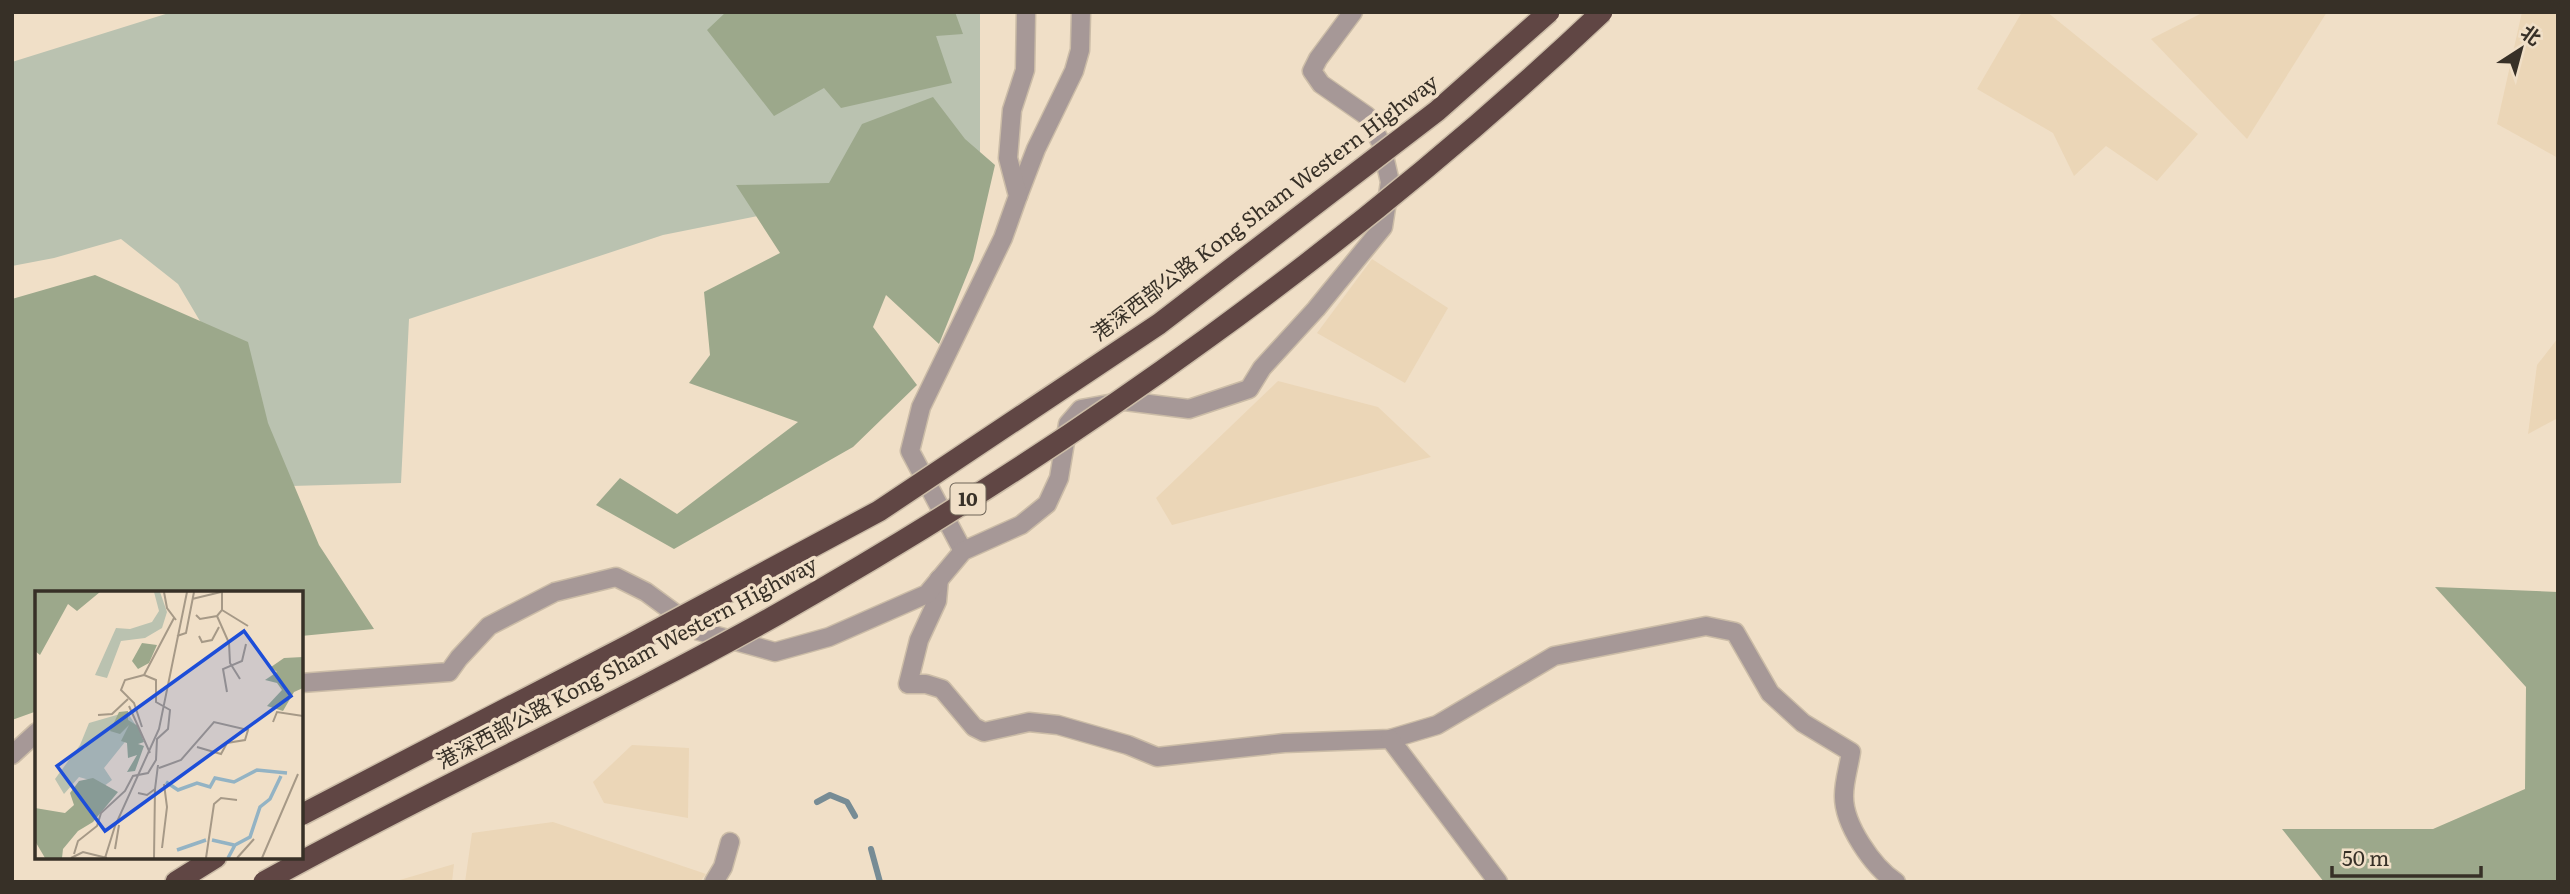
<svg xmlns="http://www.w3.org/2000/svg" width="2570" height="894" viewBox="0 0 2570 894" font-family="Literata,'Noto Sans SC',serif">
  <style>
    .built { fill: #ebd6b7 }
    .green { fill: #bac2b0 }
    .forest { fill: #9ca88b }
    .lines { fill: none; stroke-linecap: round; stroke-linejoin: round }
    .stream { stroke: #778c95; stroke-width: 6 }
    .street-casing { stroke: #cbbca7; stroke-width: 21 }
    .highway-casing { stroke: #cbbca7; stroke-width: 24 }
    .street { stroke: #a69897; stroke-width: 18 }
    .highway { stroke: #604644; stroke-width: 21 }
    .highway-bridge-casing { stroke: #cbbca7; stroke-width: 24; stroke-linecap: butt }
    .highway-bridge { stroke: #604644; stroke-width: 21 }
    .labels { text-anchor: middle; stroke-width: 7; stroke-linejoin: round; paint-order: stroke }
    .shield { fill: #f0dfc7; stroke: #6e6457; stroke-width: 2 }
    .shield-label { font-size: 19px; font-weight: bold; fill: #373027 }
    .street-label { font-size: 21px; fill: #373027; stroke: #f0dfc7 }
    .inset-river { fill: none; stroke: #93b3c4; stroke-width: 3.5 }
    .inset-road { fill: none; stroke: #a69987; stroke-width: 2 }
    .view { fill: #1d4ed8; fill-opacity: 0.15; stroke: #1d4ed8; stroke-width: 3.5 }
    .inset-edge { fill: none; stroke: #373027; stroke-width: 3.5 }
  </style>
  <rect width="100%" height="100%" fill="#f0dfc7"/>
  <g class="built">
    <polygon points="2022,12 2047,12 2198,134 2157,181 2106,146 2074,176 2053,133 1977,89"/>
    <polygon points="2204,12 2327,12 2247,139 2151,39"/>
    <polygon points="2522,12 2558,12 2558,158 2497,124"/>
    <polygon points="1372,259 1448,308 1405,383 1317,333"/>
    <polygon points="2558,338 2558,418 2528,434 2537,365"/>
    <polygon points="1278,381 1378,407 1431,457 1172,525 1156,498"/>
    <polygon points="632,745 689,748 688,818 604,803 593,782"/>
    <polygon points="553,822 706,874 700,882 465,882 472,833"/>
    <polygon points="454,864 452,882 393,882"/>
  </g>
  <polygon class="green" points="172,12 980,12 980,168 912,185 663,235 409,319 401,483 222,488 226,365 178,284 121,239 54,258 12,266 12,62"/>
  <g class="forest">
    <polygon points="726,12 955,12 963,34 936,36 952,83 841,108 824,88 774,116 707,30"/>
    <polygon points="933,97 965,139 995,165 973,260 939,344 886,295 873,327 917,385 853,447 674,549 596,505 620,478 677,514 798,422 689,383 710,355 704,292 780,253 736,185 829,183 862,124"/>
    <polygon points="95,275 248,342 268,423 319,545 374,629 301,636 301,593 37,593 37,711 12,720 12,299"/>
    <polygon points="2435,587 2558,592 2558,882 2324,882 2282,829 2433,829 2525,789 2526,687"/>
  </g>
  <g class="lines">
    <g class="stream">
      <polyline points="817,802 830,795 847,802 855,816"/>
      <polyline points="871,849 880,882"/>
    </g>
    <g class="street-casing">
      <g id="street">
        <polyline points="1018,196 1036,149 1074,71 1080,50 1081,12"/>
        <polyline points="963,551 910,451 921,407 1003,238 1018,196 1008,158 1012,110 1025,70 1026,12"/>
        <path d="M 939,579 L 937,601 L 919,640 L 908,684 L 926,684 L 942,689 L 974,727 L 984,732 L 1029,722 L 1058,725 L 1128,745 L 1157,757 L 1284,743 L 1390,739 L 1437,725 L 1554,656 L 1706,626 L 1735,632 L 1770,693 L 1803,723 L 1851,752 C 1849,766 1844,781 1844,795 C 1843,824 1873,867 1896,882"/>
        <polyline points="301,683 449,672 459,658 489,626 555,592 616,577 646,592 699,631 775,652 829,637 927,594 963,551 1021,525 1047,504 1059,478 1068,424 1081,409 1125,401 1189,409 1249,389 1262,368 1316,309 1383,227 1390,182 1381,143 1367,116 1321,84 1312,71 1318,59 1353,12"/>
        <polyline points="1390,739 1498,882"/>
        <polyline points="12,755 37,732"/>
        <polyline points="714,882 723,867 730,842"/>
      </g>
    </g>
    <g class="highway-casing">
      <polyline id="highway" points="176,882 216,857"/>
    </g>
    <use href="#street" class="street"/>
    <use href="#highway" class="highway"/>
    <g class="highway-bridge-casing">
      <g id="highway-bridge">
        <polyline points="301,815 631,644 879,511 1159,324 1437,111 1549,12"/>
        <path d="M 264,882 C 433,788 610,709 778,614 C 1070,449 1359,242 1602,12"/>
      </g>
    </g>
    <use href="#highway-bridge" class="highway-bridge"/>
  </g>
  <g class="labels">
    <rect class="shield" x="950.5" y="483.5" width="35" height="31" rx="5"/>
    <g class="shield-label">
      <text x="968" y="506">10</text>
    </g>
    <g class="street-label">
      <text transform="translate(1265 208) rotate(-37)" y="7">港深西部公路 Kong Sham Western Highway</text>
      <text transform="translate(627 663) rotate(-28)" y="7">港深西部公路 Kong Sham Western Highway</text>
    </g>
  </g>
  <g transform="translate(35 591)">
    <rect width="268" height="268" fill="#f0dfc7"/>
    <path d="M 119,1 L 125,1 L 132,21 L 127,37 L 110,47 L 86,50 L 72,87 L 60,84 L 81,37 L 95,38 L 117,31 L 124,20 ZM 92,121 L 102,136 L 69,177 L 77,189 L 64,199 L 58,190 L 44,186 L 29,203 L 20,188 L 45,154 L 54,132 Z" fill="#bac2b0"/>
    <path d="M 0,1 L 65,1 L 42,20 L 33,13 L 5,64 L 0,60 ZM 107,52 L 122,54 L 114,72 L 103,78 L 97,70 ZM 268,66 L 268,97 L 259,101 L 248,120 L 232,115 L 247,99 L 242,92 L 230,89 L 242,81 L 236,76 L 249,67 ZM 93,120 L 93,129 L 103,135 L 109,151 L 103,153 L 109,155 L 100,180 L 92,181 L 102,164 L 93,167 L 92,152 L 86,150 L 94,134 L 85,143 L 75,140 L 84,121 ZM 58,187 L 83,201 L 58,231 L 43,240 L 28,258 L 27,267 L 10,267 L 0,250 L 0,217 L 30,222 L 39,214 L 35,202 L 44,190 Z" fill="#9ca88b"/>
    <path class="inset-river" d="M 131,191 L 143,199 L 162,192 L 175,196 L 180,187 L 199,191 L 222,179 L 252,182M 177,249 L 199,254M 142,259 L 171,249M 193,267 L 200,254 L 215,246 L 225,216 L 235,208 L 246,185"/>
    <path class="inset-road" d="M 129,1 L 132,17 L 141,29M 157,8 L 186,1M 187,19 L 213,35M 161,24 L 165,28 L 182,25 L 187,19 L 187,1M 182,25 L 194,52 L 195,72 L 205,88M 142,45 L 151,42 L 159,1M 164,45 L 167,51 L 177,49 L 184,36M 192,101 L 188,78 L 207,70 L 211,53M 94,115 L 115,162M 63,124 L 77,123 L 93,108M 238,131 L 242,121 L 268,125M 107,136 L 99,112 L 86,99 L 90,89 L 109,84M 124,177 L 146,169 L 179,131 L 213,139 L 210,149 L 192,152 L 186,163 L 162,156M 103,202 L 112,204 L 120,198 L 123,174M 127,257 L 132,216 L 129,193M 80,258 L 84,234M 39,263 L 43,250 L 62,235 L 66,222 L 90,200 L 98,185 L 113,182 L 121,169 L 122,148 L 133,138 L 135,119 L 121,111 L 121,89 L 109,84 L 139,27M 36,267 L 48,261 L 72,267M 70,267 L 80,235 L 124,138 L 152,1M 119,267 L 120,198M 171,267 L 179,213 L 186,207 L 202,209M 202,267 L 219,248M 227,267 L 263,183"/>
    <path class="view" d="M 209,40 L 256,105 L 70,240 L 22,175 Z"/>
    <rect width="268" height="268" class="inset-edge"/>
  </g>
  <rect width="2570" height="894" fill="none" stroke="#373027" stroke-width="28"/>
  <g transform="translate(2521 49) rotate(36)" stroke="#f0dfc7" stroke-width="5" paint-order="stroke">
  <path d="M0-5L12 26L0 18L-12 26Z" fill="#373027"/>
  <text y="-10" font-size="19" font-weight="bold" text-anchor="middle" fill="#373027">北</text>
  </g>
  <path d="M2332 866v10h149v-10" fill="none" stroke="#373027" stroke-width="3.5"/>
  <text x="2342" y="866" font-size="21" fill="#373027" stroke="#f0dfc7" stroke-width="5" paint-order="stroke">50 m</text>
</svg>
